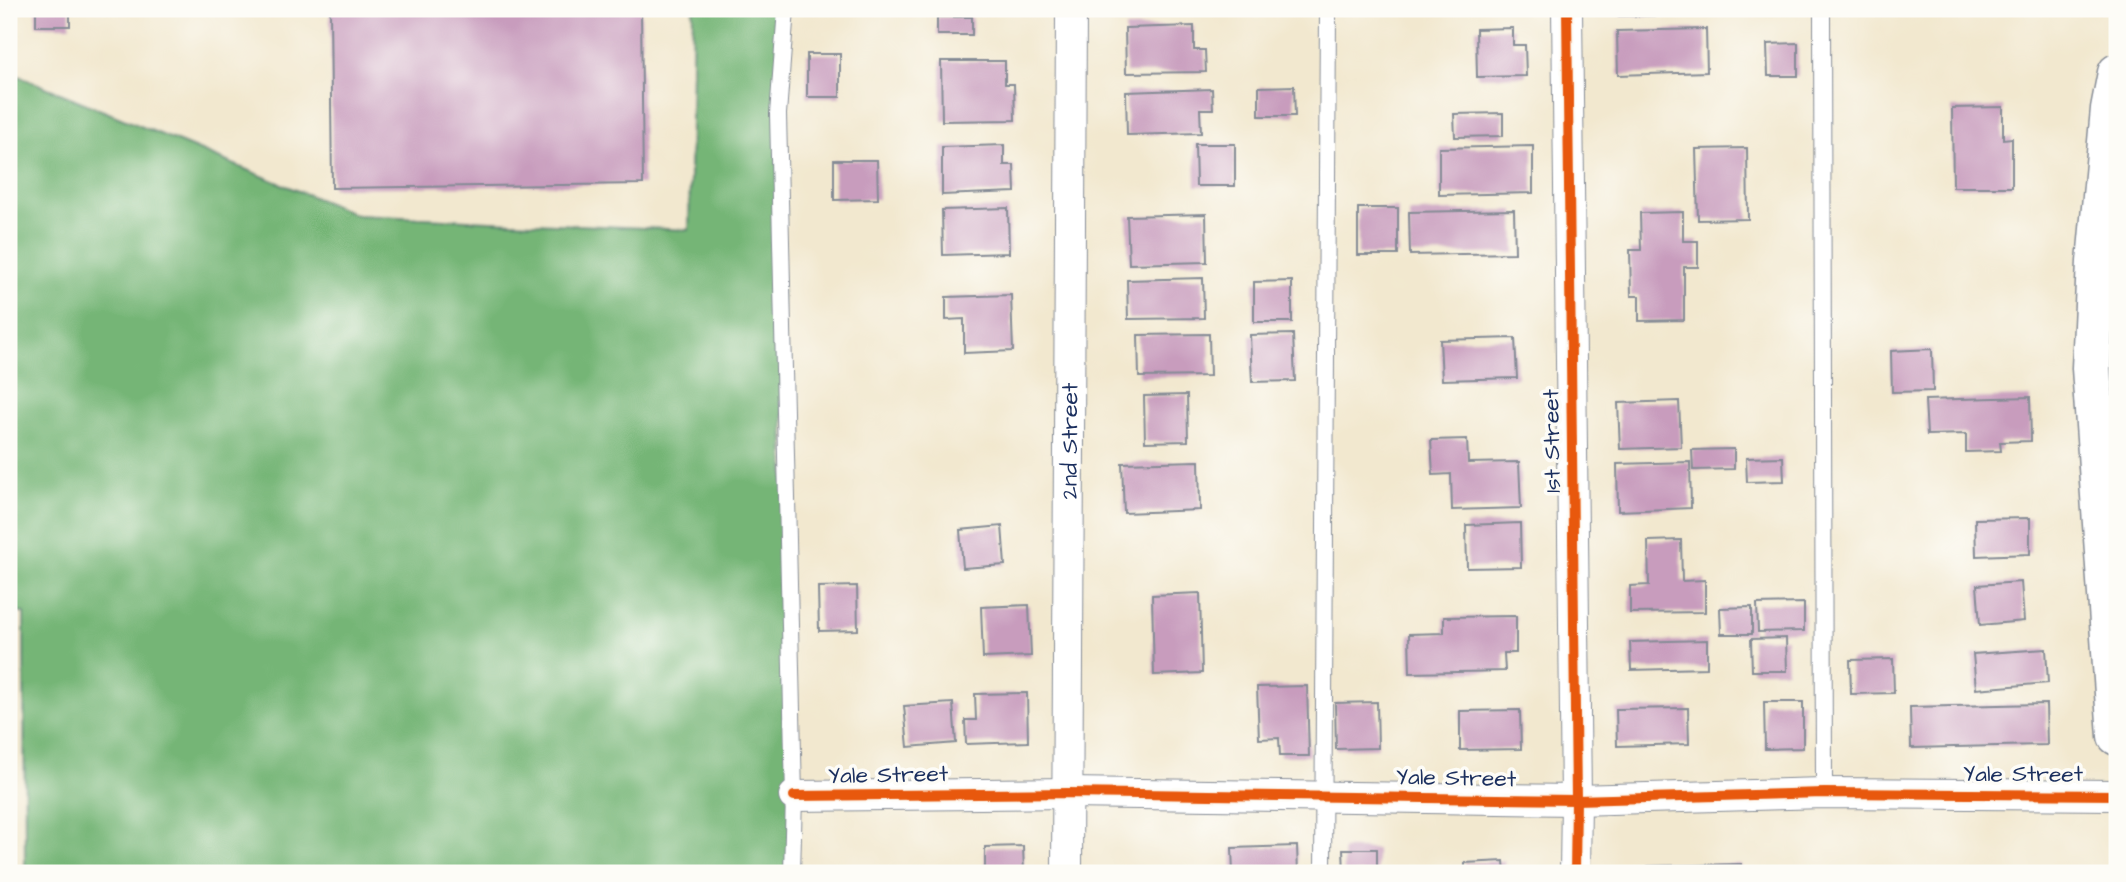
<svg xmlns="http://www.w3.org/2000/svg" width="2126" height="882" viewBox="0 0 2126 882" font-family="'Architects Daughter',sans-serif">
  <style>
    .forest { fill: #74b576; stroke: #48726a; stroke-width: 2 }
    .building { fill: #c89cbd }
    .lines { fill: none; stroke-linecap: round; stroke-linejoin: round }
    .service-casing { stroke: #868c96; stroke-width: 18 }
    .minor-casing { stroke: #868c96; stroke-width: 32 }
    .tertiary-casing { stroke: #868c96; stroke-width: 41 }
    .service { stroke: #fff; stroke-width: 16 }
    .minor { stroke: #fff; stroke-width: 30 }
    .tertiary { stroke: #fff; stroke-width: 38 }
    .cycleway-casing { stroke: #fdfcf7; stroke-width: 15 }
    .cycleway { stroke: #e8590c; stroke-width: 10 }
    .labels { text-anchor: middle; stroke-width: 7; stroke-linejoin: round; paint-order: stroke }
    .street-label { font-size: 23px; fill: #1b2f5e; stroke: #fdfcf7 }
  </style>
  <rect width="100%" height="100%" fill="#fdfcf7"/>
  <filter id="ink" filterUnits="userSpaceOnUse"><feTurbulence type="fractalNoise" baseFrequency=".0143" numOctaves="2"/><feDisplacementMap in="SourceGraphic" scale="14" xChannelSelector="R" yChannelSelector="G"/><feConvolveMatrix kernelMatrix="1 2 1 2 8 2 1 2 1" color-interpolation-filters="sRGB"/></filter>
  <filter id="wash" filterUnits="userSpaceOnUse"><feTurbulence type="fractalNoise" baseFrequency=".00686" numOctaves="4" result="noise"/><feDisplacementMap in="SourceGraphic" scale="28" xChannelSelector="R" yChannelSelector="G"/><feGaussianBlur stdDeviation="1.57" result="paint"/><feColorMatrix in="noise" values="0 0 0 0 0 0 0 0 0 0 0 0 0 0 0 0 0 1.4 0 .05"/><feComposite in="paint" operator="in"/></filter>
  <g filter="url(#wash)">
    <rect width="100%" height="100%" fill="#f2e8cf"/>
    <polygon class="forest" points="693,9 786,9 778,114 792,873 25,873 24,613 9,613 9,72 357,215 689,230"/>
    <g id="blocks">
      <g class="building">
        <rect x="36" y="9" width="34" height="17"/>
        <polygon points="330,9 641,9 643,184 332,188"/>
        <polygon points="1132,9 1191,9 1191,11 1133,14"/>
        <polygon points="1619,9 1691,9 1691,15 1619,16"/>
        <rect x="937" y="17" width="35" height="18"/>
        <polygon points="1194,26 1194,50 1205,50 1206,72 1126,73 1125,28"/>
        <polygon points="1513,28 1513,45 1525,45 1526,76 1477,77 1476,29"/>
        <polygon points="1706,29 1707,72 1618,75 1617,31"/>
        <polygon points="1798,43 1798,76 1768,76 1767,44"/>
        <rect x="807" y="54" width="33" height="43"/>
        <polygon points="941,61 1005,61 1005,84 1014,84 1015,120 942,121"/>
        <polygon points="1294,86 1295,116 1259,116 1259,87"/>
        <polygon points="1212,89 1213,109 1200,109 1201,133 1127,135 1126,92"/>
        <polygon points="2003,107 2003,139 2012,138 2012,187 1953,187 1952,108"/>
        <polygon points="1503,113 1503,136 1455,137 1454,114"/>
        <polygon points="1195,144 1235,144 1235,186 1196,186"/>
        <polygon points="1004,145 1004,165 1014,165 1015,192 942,195 942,147"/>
        <polygon points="1533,146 1533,193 1439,195 1439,148"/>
        <polygon points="1747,148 1748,219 1698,220 1696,149"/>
        <polygon points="834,160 877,160 878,199 834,200"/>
        <polygon points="1008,208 1009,253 943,255 942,210"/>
        <rect x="1358" y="208" width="40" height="47"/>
        <polygon points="1514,210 1515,253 1410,255 1409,212"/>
        <polygon points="1683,212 1683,241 1698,241 1698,267 1684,267 1684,320 1639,321 1639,296 1631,296 1630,250 1641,250 1640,213"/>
        <polygon points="1206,214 1207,262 1129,264 1127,216"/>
        <polygon points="1203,278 1204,318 1128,319 1127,280"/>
        <polygon points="1292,281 1292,322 1254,322 1254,282"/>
        <polygon points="1011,295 1013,351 964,353 964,319 946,320 946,297"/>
        <polygon points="1209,334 1210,376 1139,377 1138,335"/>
        <polygon points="1293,334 1295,381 1252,382 1250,335"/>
        <polygon points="1515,338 1517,378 1442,380 1440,340"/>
        <polygon points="1932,349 1933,391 1892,392 1891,351"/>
        <polygon points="1187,395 1188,441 1145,442 1144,396"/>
        <polygon points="2030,397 2031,441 2000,442 2001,451 1966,452 1966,434 1927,435 1925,400"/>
        <polygon points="1679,401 1681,447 1620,449 1618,403"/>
        <polygon points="1467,439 1468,463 1519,462 1521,508 1452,510 1451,474 1433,475 1431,440"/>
        <polygon points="1734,449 1734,469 1693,470 1692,450"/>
        <polygon points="1783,457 1784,481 1747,482 1746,458"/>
        <polygon points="1199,461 1200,510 1124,513 1122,463"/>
        <polygon points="1690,462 1691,508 1618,511 1617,464"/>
        <polygon points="2030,518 2030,554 1976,556 1975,519"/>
        <polygon points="1520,523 1521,567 1467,568 1466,525"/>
        <polygon points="1002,526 1005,565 963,568 960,530"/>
        <polygon points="1681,540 1682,581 1705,580 1705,612 1630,613 1630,586 1649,585 1648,541"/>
        <polygon points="2021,582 2024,621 1980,625 1977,585"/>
        <polygon points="857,586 858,630 819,631 818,587"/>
        <polygon points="1200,593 1202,673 1154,675 1152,595"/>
        <polygon points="1804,603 1804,631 1758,632 1757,604"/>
        <polygon points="1029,605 1031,656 983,658 981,607"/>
        <polygon points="1752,607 1752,634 1721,634 1720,608"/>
        <polygon points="1516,616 1516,653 1504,653 1505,671 1410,673 1409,634 1444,633 1444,617"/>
        <polygon points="1786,638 1787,671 1752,671 1751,639"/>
        <polygon points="1707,640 1707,668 1631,670 1630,642"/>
        <polygon points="2046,649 2048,683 1976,689 1973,654"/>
        <polygon points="1893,659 1894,693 1851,694 1850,660"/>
        <polygon points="1307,686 1309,756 1280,756 1279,738 1259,739 1257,687"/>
        <polygon points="1027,693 1028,742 966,744 965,720 976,720 975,694"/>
        <polygon points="1377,702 1378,748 1336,749 1335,703"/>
        <polygon points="1764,702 1803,702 1803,748 1765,749"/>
        <polygon points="953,703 956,743 908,747 904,706"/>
        <polygon points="2046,704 2047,745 1911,748 1910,707"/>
        <polygon points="1688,708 1689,744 1617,746 1616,709"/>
        <polygon points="1520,710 1521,749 1460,750 1460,711"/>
        <polygon points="1023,846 1024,873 985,873 985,847"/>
        <polygon points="1297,846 1298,873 1233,873 1232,848"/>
        <polygon points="1343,849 1377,849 1377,873 1344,873"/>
        <polygon points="1504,861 1505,873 1465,873 1465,863"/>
        <polygon points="1741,864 1741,873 1648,873 1648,866"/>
      </g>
    </g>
  </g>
  <g filter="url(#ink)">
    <use href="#blocks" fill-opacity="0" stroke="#868c96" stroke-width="2"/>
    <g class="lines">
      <g class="service-casing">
        <g id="service">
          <polyline points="786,9 778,114 794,796 792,873"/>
          <polyline points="1822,9 1824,793"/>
          <polyline points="1323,873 1328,9"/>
        </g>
      </g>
      <g class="minor-casing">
        <g id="minor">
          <polyline points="1567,9 1576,800 1575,873"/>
          <polyline points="794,796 1068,793 1576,800 1824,793 2117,795"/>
          <path id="s1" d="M 1067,873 L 1071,9"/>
        </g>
      </g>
      <g class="tertiary-casing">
        <polyline id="tertiary" points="2117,73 2110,109 2096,262 2091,368 2117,736"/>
      </g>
      <use href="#service" class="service"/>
      <use href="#minor" class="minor"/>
      <use href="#tertiary" class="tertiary"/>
      <g class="cycleway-casing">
        <g id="cycleway">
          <polyline points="1567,9 1576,800 1575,873"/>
          <polyline points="794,796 1068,793 1576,800 1824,793 2117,795"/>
        </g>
      </g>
      <use href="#cycleway" class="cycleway"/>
    </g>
  </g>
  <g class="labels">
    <g class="street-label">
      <text dy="8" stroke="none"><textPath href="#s1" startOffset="432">2nd Street</textPath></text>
      <text transform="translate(1551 441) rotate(-91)" y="8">1st Street</text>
      <text x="2023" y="781">Yale Street</text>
      <text transform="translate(888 774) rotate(-1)" y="8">Yale Street</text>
      <text transform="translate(1456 777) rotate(1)" y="8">Yale Street</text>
    </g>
  </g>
  <rect width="2126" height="882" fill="none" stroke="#fdfcf7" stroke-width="35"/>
</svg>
